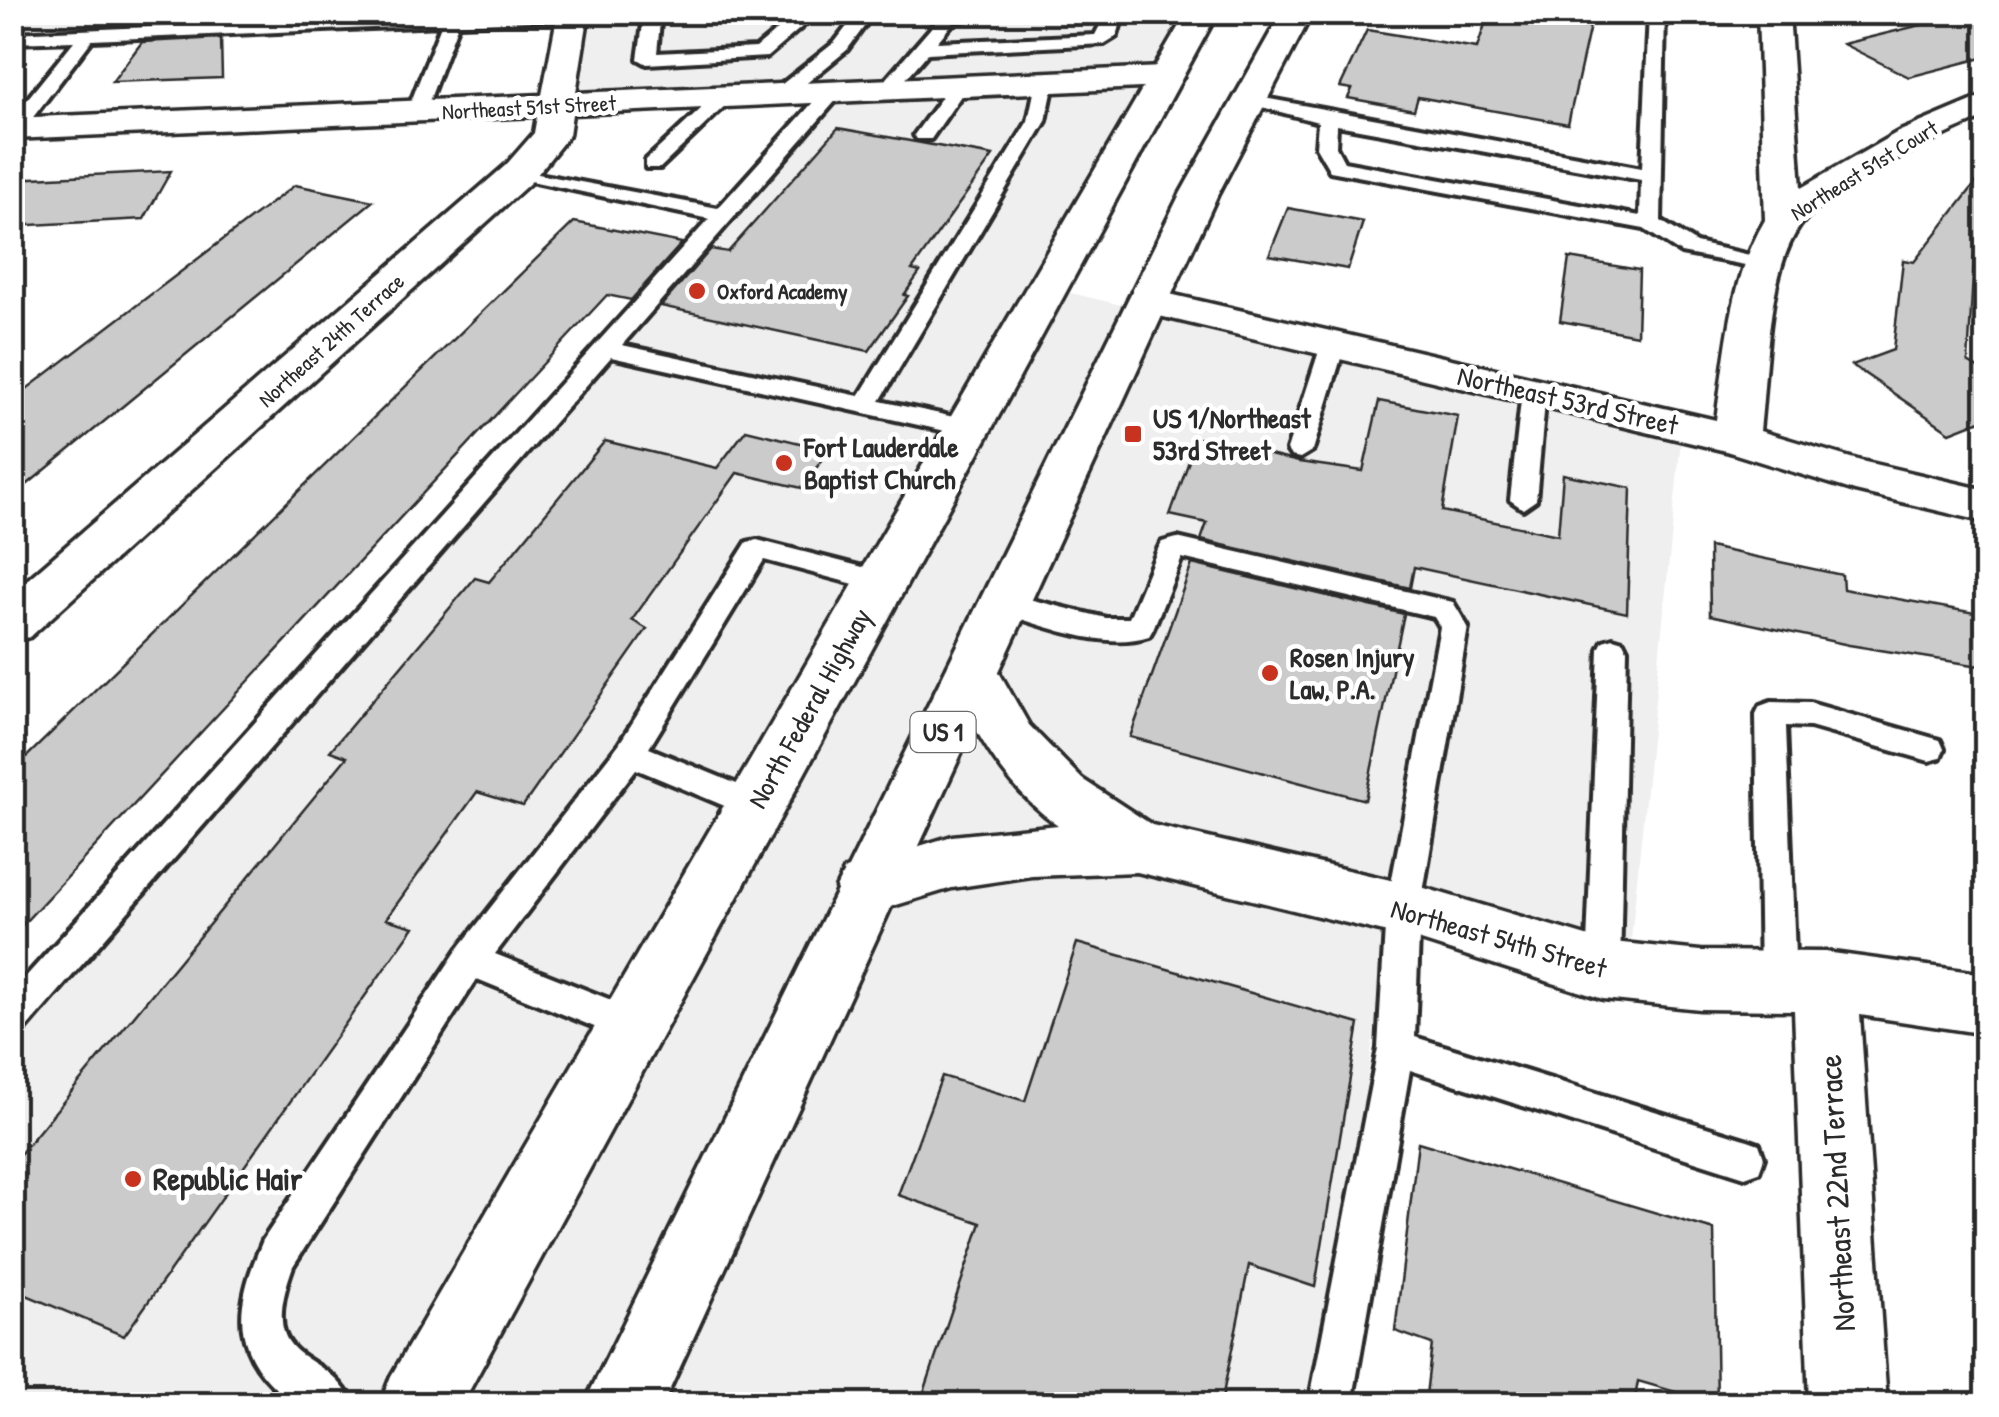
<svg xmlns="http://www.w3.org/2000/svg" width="1999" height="1417" viewBox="0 0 1999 1417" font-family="'Patrick Hand',sans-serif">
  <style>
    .built { fill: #efefef }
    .building { fill: #cbcbcb; stroke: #2b2b2b; stroke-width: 2.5 }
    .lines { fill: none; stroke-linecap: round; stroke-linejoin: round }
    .service-casing { stroke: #2b2b2b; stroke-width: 8 }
    .minor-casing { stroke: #2b2b2b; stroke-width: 7 }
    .primary-casing { stroke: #2b2b2b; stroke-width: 7 }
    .service { fill: #fff; fill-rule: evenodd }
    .minor { fill: #fff; fill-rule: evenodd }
    .primary { fill: #fff; fill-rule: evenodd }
    .poi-dot { fill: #c8321e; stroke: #fff; stroke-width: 4 }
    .labels { text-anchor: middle; stroke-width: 9; stroke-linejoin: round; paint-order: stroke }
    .far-street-label { font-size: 22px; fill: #2b2b2b; stroke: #fff }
    .far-poi-label { font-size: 22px; font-weight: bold; fill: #2b2b2b; stroke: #fff; text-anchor: start }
    .shield { fill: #fff; stroke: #6b6b6b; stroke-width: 2.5 }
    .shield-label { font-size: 25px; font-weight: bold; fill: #2b2b2b }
    .street-label { font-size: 28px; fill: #2b2b2b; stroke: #fff }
    .poi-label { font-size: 28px; font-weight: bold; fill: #2b2b2b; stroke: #fff; text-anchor: start }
    .near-poi-label { font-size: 32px; font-weight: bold; fill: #2b2b2b; stroke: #fff; text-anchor: start }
    .near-street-label { font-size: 32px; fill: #2b2b2b; stroke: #fff }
  </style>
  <rect width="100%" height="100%" fill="#fff"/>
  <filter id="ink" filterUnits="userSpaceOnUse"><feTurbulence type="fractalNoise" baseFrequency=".01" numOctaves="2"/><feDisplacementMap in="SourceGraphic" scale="20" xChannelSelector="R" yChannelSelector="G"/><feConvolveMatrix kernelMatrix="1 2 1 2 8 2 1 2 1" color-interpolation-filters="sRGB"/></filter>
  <g filter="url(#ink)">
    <polygon class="built" points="12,13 1208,13 1046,287 1681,440 1629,960 1395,891 1319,1404 13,1404 13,1018 831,94 548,106 569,16 13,38"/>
    <g class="building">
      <polygon points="163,12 221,12 221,20 156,23"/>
      <polygon points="1489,12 1593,12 1568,124 1418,97 1414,110 1348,98 1352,89 1340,87 1367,30 1477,48"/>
      <polygon points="1974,12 1986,12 1986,57 1909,77 1843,44"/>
      <polygon points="221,38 222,78 112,82 142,42"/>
      <polygon points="838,128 993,156 912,270 920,272 904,295 908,296 869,351 661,306 711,249 728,252"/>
      <polygon points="1986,170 1986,262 1974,258 1968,362 1986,373 1986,418 1950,432 1852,365 1893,350 1903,260 1914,262"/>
      <polygon points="171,171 144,219 12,226 12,179"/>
      <polygon points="295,185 373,201 12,497 12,400"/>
      <polygon points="1288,208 1363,222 1348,269 1269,255"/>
      <polygon points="574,222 682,243 631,300 607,295 12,936 12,771"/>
      <polygon points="1569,258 1639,270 1637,335 1560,321"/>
      <polygon points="1379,401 1458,416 1442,511 1558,535 1563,474 1631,488 1627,613 1414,567 1410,588 1201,540 1207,523 1170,515 1197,438 1299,462 1363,471"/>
      <polygon points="746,430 829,450 802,488 737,473 632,620 647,629 523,806 477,792 386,919 414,927 124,1336 12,1289 12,1164 347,757 330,751 475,578 489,582 605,441 717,468"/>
      <polygon points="1709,547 1842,575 1843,589 1986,615 1986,667 1849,645 1710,615"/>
      <polygon points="1192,564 1404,614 1365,800 1130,737"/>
      <polygon points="1077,943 1359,1024 1315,1287 1249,1265 1221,1404 920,1404 981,1223 898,1195 942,1076 1025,1101"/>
      <polygon points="1418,1142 1714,1230 1717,1404 1638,1381 1634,1404 1425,1404 1432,1344 1395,1331"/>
    </g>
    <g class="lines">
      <g class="service-casing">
        <g id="service">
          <polygon points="490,12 582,14 574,19 458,24 425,112 416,118 407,112 441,25 92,40 21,133 12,134 12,118 74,41 12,43 12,33"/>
          <polygon points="650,12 769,12 761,17 660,22 657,53 756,48 793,17 794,12 810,12 811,19 767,57 647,64 638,59 644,17"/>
          <polygon points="858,12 875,12 847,50 786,100 772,100 772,92 835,42"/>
          <polygon points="1003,12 954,22 937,42 1095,35 1107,12 1124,12 1117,36 1104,44 928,53 892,95 876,91 943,14"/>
          <path d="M 1649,12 L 1665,12 L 1661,221 L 1696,243 L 1772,260 L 1772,270 L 1681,253 L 1644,229 L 1330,171 L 1316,147 L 1318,122 L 1239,101 L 1248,95 L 1642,168 ZM 1337,125 L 1641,180 L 1640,216 L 1344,162 L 1336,147 Z"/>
          <polygon points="1045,78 1054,83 1046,121 880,401 977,422 980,428 977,434 968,436 611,357 25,1030 12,1034 12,992 709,219 512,177 512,169 718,208 825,89 839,89 839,97 622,345 859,396 1028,121 1036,83"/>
          <polygon points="952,83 967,87 931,139 917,139 914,135"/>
          <polygon points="717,94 733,98 660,168 646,168 646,160"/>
          <polygon points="1333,338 1345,345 1313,450 1300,458 1291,456 1287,450 1321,345"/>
          <polygon points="1534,384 1546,391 1536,500 1523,509 1510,500 1522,391"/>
          <path d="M 1177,538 L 1453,602 L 1468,627 L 1420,910 L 1415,1037 L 1745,1139 L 1759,1144 L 1764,1158 L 1759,1172 L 1745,1177 L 1410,1070 L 1352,1404 L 1309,1404 L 1378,1048 L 1386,910 L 1440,627 L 1434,617 L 1182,558 L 1153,629 L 1149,636 C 1103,651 1039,624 994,610 L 990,603 L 1004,593 L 1106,618 L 1129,618 L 1158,549 L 1162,542 Z"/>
          <path d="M 757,540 L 890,574 L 894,581 L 880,591 L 764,560 L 649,748 L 766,796 L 771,805 L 766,814 L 755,818 L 744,814 L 636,769 L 495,954 L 644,1013 L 649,1025 L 644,1037 L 631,1042 L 477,979 L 293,1266 C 254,1373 327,1343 353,1404 L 294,1404 C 229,1354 233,1310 263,1240 L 458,949 L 619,744 L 747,542 Z"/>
          <polygon points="1613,638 1623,641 1627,649 1620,970 1615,981 1603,986 1591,981 1586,970 1599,649 1603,641"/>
          <polygon points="1771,702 1810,703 1940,740 1944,749 1940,758 1929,761 1810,727 1786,726 1796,981 1790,992 1778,997 1766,992 1760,981 1756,714 1760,706"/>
        </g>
      </g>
      <g class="minor-casing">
        <g id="minor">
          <polygon points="558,12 589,12 576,93 1163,67 1175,70 1180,77 1175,84 1163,87 572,114 569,135 532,181 30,637 12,642 12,593 506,165 534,133 537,116 12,139 12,118 542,95"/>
          <path d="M 1758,12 L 1789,12 L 1801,188 L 1898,132 L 1986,95 L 1986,117 C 1945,133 1824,192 1800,226 C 1766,274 1767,374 1760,431 L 1861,461 L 1986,490 L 1986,522 L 1855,491 L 1726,451 L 1134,310 L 1128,301 L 1134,292 L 1148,289 L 1716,420 C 1726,353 1730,279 1765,220 Z"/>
          <path d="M 972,652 L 991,658 L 1029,725 L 1082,779 L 1152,825 L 1421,887 L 1603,941 L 1700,951 L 1825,952 L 1986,974 L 1986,1034 L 1860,1015 L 1887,1404 L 1809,1404 L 1794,1010 L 1700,1009 L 1603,999 L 1421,941 L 1137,872 L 1032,876 L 952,888 L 867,914 L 845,907 L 836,888 L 845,869 L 952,836 L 1058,825 C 1003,787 975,730 945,672 L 953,658 Z"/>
        </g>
      </g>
      <g class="primary-casing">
        <g id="primary">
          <polygon points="1187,12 1218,12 462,1404 380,1404 391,1376"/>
          <polygon points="1282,12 1313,12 1217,196 663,1404 584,1404 1179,196"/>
        </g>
      </g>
      <use href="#service" class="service"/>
      <use href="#minor" class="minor"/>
      <use href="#primary" class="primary"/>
    </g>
  </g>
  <g class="poi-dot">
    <circle cx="697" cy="291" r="10"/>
    <rect x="1123" y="424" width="20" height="20" rx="5"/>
    <circle cx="784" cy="463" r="10"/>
    <circle cx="1270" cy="673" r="10"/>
    <circle cx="133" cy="1179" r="10"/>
  </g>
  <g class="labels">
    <g class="far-street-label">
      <text transform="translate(529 107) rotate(-3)" y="8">Northeast 51st Street</text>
      <text transform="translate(1864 170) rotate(-32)" y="8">Northeast 51st Court</text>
      <text transform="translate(331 340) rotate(-42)" y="8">Northeast 24th Terrace</text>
    </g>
    <g class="far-poi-label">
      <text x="717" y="299">Oxford Academy</text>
    </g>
    <rect class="shield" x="910.5" y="712" width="65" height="40" rx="8"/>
    <g class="shield-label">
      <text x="943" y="741">US 1</text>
    </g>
    <g class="street-label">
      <text transform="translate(1568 400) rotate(13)" y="10">Northeast 53rd Street</text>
      <text transform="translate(809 708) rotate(-61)" y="10">North Federal Highway</text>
      <text transform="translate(1499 938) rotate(16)" y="10">Northeast 54th Street</text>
    </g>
    <g class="poi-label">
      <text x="1153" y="428">US 1/Northeast<tspan x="1153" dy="32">53rd Street</tspan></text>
      <text x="804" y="457">Fort Lauderdale<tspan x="804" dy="32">Baptist Church</tspan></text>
      <text x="1290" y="667">Rosen Injury<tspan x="1290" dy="32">Law, P.A.</tspan></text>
    </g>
    <g class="near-poi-label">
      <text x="153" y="1190">Republic Hair</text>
    </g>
    <g class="near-street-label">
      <text transform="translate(1837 1193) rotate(-93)" y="11">Northeast 22nd Terrace</text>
    </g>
  </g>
  <rect width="1999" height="1417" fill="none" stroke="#fff" stroke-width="50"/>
  <rect x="25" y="25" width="1949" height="1367" fill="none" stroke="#2b2b2b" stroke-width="4" filter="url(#ink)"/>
</svg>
